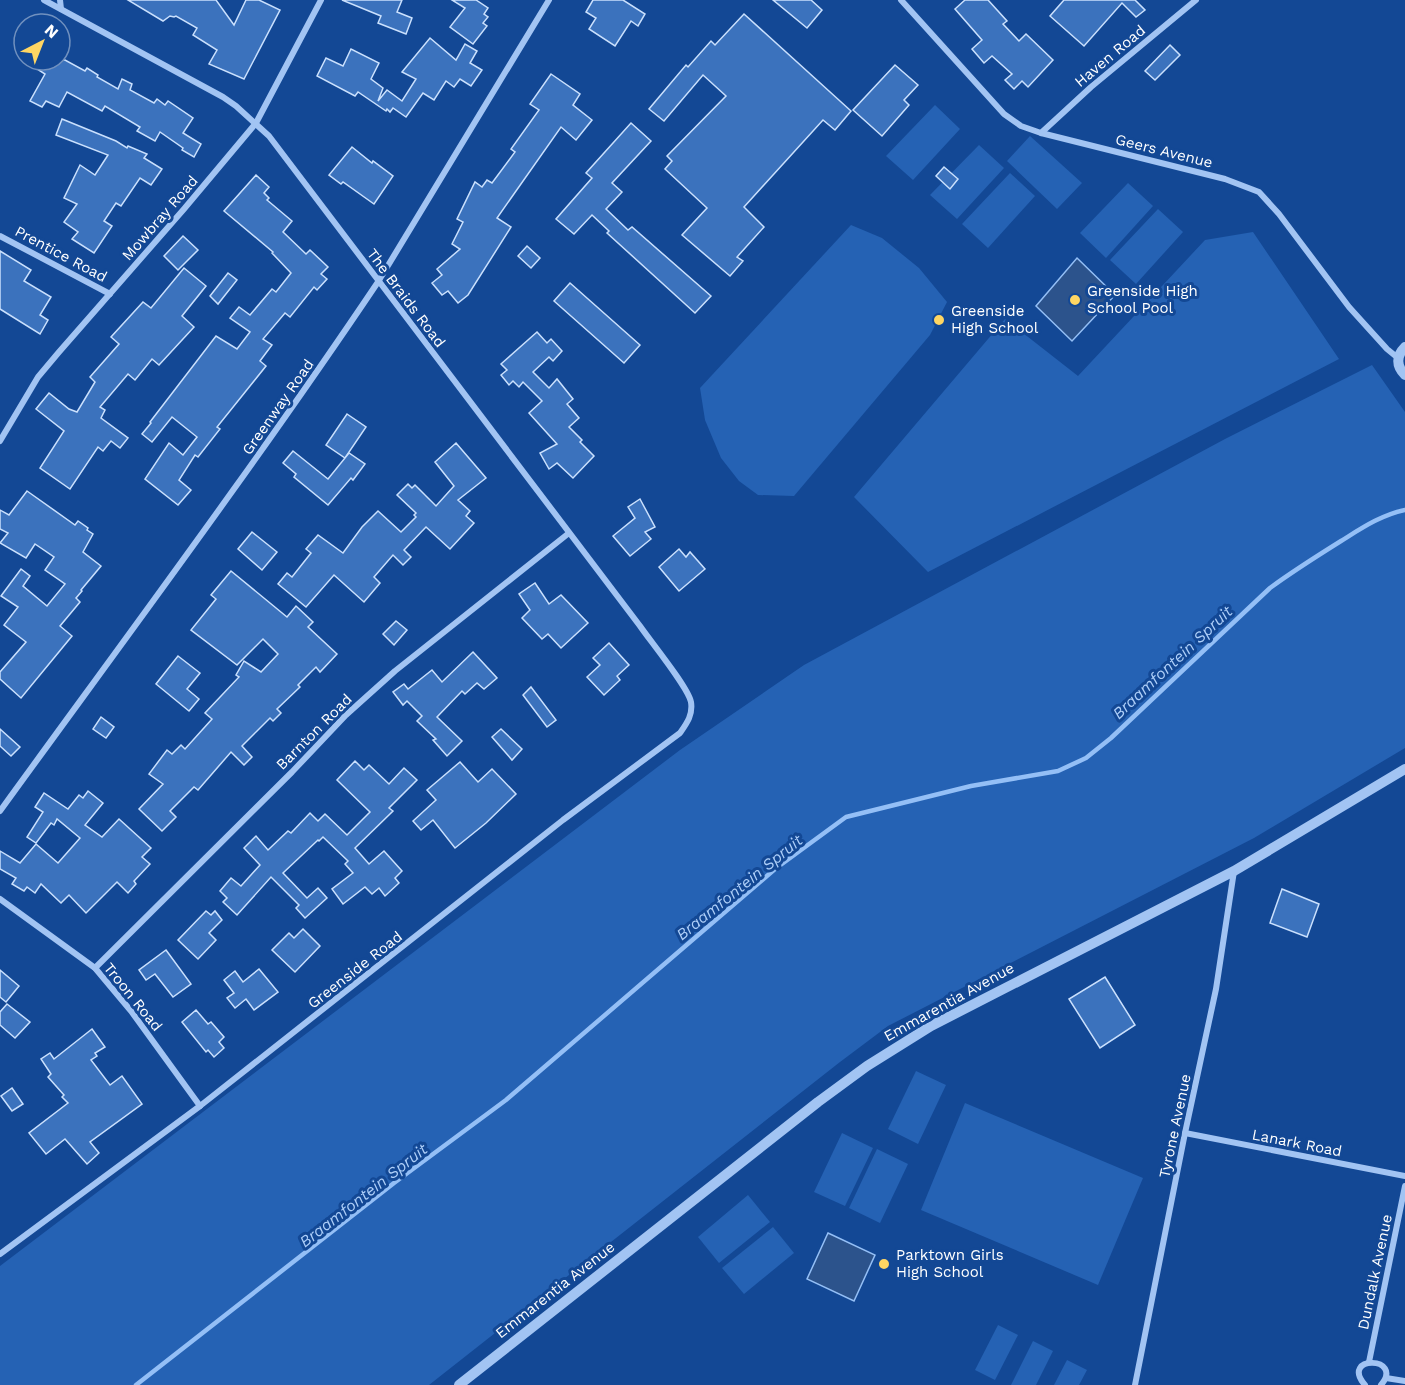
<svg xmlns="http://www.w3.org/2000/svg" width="1405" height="1385" viewBox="0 0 1405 1385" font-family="'Work Sans',sans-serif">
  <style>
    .green { fill: #2562b4 }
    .water { fill: #2c538c; stroke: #94bff6; stroke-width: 1.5 }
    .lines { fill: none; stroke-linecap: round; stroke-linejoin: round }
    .stream { stroke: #94bff6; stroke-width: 4.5 }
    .building { fill: #3b72bd; stroke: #cae0fd; stroke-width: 1.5 }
    .minor { stroke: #a2c4f3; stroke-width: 6 }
    .tertiary { stroke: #a2c4f3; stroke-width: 10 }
    .poi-dot { fill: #ffd663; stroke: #134895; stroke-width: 2 }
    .labels { text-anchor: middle; stroke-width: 6; stroke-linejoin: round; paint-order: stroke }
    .street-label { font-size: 15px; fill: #fff; stroke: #134895 }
    .poi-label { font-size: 15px; fill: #fff; stroke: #134895; text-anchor: start }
    .water-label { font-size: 16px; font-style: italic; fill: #aecff9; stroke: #134895 }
  </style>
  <rect width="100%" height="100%" fill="#134895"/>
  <g class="green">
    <polygon points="935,105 960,129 913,180 886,156"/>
    <polygon points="1030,136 1082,183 1057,209 1007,161"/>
    <polygon points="979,145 1004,168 957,219 930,195"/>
    <polygon points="1010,173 1035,196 988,248 962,224"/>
    <polygon points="1128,183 1153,206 1106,258 1080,233"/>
    <polygon points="1158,209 1183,232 1136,284 1110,260"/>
    <polygon points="851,225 882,238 919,268 947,302 930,335 794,496 758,495 739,481 721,458 705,420 700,388"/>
    <polygon points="1253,232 1339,359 928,572 854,497 1005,319 1078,376 1205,240"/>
    <polygon points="1372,365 1405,412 1405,748 1254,838 888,1026 840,1062 429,1385 0,1385 0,1266 680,750 804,665 1225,439"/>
    <polygon points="916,1071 946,1085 918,1144 888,1129"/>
    <polygon points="965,1103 1143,1178 1098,1285 921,1210"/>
    <polygon points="842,1133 873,1148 845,1206 814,1192"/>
    <polygon points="877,1149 908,1164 880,1223 849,1208"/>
    <polygon points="748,1195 770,1222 719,1263 698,1237"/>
    <polygon points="773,1227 794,1253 744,1294 722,1268"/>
    <polygon points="998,1325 1018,1335 995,1380 975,1370"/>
    <polygon points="1033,1341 1053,1351 1036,1385 1011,1385"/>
    <polygon points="1067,1360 1087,1370 1079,1385 1054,1385"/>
  </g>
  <g class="water">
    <polygon points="1077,258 1115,295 1072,341 1036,306"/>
    <polygon points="828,1233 875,1255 854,1301 807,1279"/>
  </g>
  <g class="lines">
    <path class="stream" d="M 136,1385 L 394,1183 L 506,1100 L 775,869 L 846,817 L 971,786 L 1058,771 L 1086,758 L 1111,738 L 1270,588 C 1293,571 1317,556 1341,541 C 1362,528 1381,515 1405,510"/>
  </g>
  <g class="building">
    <polygon points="128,0 216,0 234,25 246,0 259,0 280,10 244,79 209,64 217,50 193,35 197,28 176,16 174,17 170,16 163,21"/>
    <polygon points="342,0 402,0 397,12 412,18 406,34 378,23 381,16"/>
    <polygon points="452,0 476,0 488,8 484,14 488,17 483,23 487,26 473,44 450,27 465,8"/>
    <polygon points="593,0 623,0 645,14 638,26 631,21 615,46 589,29 596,18 586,12"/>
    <polygon points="773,0 811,0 822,10 807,28"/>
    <polygon points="965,0 988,0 1007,21 1003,24 1019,41 1026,34 1053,60 1028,87 1022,81 1014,89 1005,80 1012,74 992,56 984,63 972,49 982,40 955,9"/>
    <polygon points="1064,0 1135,0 1145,10 1136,17 1122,3 1084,46 1050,16"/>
    <polygon points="744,14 851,111 835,130 823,120 744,207 764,227 737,257 743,261 730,276 682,235 707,208 665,169 672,161 667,156 726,96 703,75 664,121 649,109 686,65 688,67 711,41 715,45"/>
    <polygon points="430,38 456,60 465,44 477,51 470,63 482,70 471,86 460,79 454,87 446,81 434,100 423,93 406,117 393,108 390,112 387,109 386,111 358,92 355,96 317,76 326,58 343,66 351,49 379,63 371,79 383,88 378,101 387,90 402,101 416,79 402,72"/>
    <polygon points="1170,45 1180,55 1155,80 1145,71"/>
    <polygon points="38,60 65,60 85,71 87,68 98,75 97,77 118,89 122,79 132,84 130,90 154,103 157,99 165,105 168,101 193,118 183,133 201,144 194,157 182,150 183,148 160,132 155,141 137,131 140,127 105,106 102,111 67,92 59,107 46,101 42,107 30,101 45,74 34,67"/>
    <polygon points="895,65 918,85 904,100 909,105 882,136 853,110"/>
    <polygon points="551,74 580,94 573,105 592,120 576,140 561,127 497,218 511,227 468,295 458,303 448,291 442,295 432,283 442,275 437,269 460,249 452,244 463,222 457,219 475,182 482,187 487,180 492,183 515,152 511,149 539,110 530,104"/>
    <polygon points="62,119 116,141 127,148 128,146 147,154 144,158 162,169 151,185 140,178 121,206 116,203 104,221 112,226 94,253 72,239 78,232 64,222 77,204 64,198 80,165 95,175 108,155 56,135"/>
    <polygon points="631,123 651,141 612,183 622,192 606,209 628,230 632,227 711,296 695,313 607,233 609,231 592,215 574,234 556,219 592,178 586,173"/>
    <polygon points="352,147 372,163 373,161 393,176 374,204 343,182 341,184 329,175"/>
    <polygon points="944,167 958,179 950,189 936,176"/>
    <polygon points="256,175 269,187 264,193 269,198 267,200 292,221 283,232 306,254 310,250 328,267 321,274 327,279 317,290 314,287 290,317 285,313 263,339 272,345 260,361 266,366 217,427 220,429 198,457 195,455 179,480 191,490 178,505 145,479 169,443 183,455 197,437 172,417 152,442 142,434 151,423 150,422 216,336 237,349 250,332 230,318 239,307 250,315 272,289 276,292 291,273 272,253 273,252 224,211"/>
    <polygon points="183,236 198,250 178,270 164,256"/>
    <polygon points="527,246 540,258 531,268 518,256"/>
    <polygon points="0,251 31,270 24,281 51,297 40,315 48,320 40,334 0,309"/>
    <polygon points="184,268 206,286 182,316 194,327 159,365 152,359 135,380 128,374 100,407 105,410 101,418 128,438 120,448 111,441 103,451 98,447 70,489 40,468 64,431 36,409 49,393 69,409 77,412 95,382 90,377 119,344 111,337 143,302 151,308"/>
    <polygon points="228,273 237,280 218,304 210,296"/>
    <polygon points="570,283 640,345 624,363 554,301"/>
    <polygon points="537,332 547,343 551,339 562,351 553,361 549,357 533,372 549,388 557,379 573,399 567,404 579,418 569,427 582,440 580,442 594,456 573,478 557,463 549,469 540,453 557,444 529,413 542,401 523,382 519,387 513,381 509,385 501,375 507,370 501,364"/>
    <polygon points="347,414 366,427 345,458 326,445"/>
    <polygon points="456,443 486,478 458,500 470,511 466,516 474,523 450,549 426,527 404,550 411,557 403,565 393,555 374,577 380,583 364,602 334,575 306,607 278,584 287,573 292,577 311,553 306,549 318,535 343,553 362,527 378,511 401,532 416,517 414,515 416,513 397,495 408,484 412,488 415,485 436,506 454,486 435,462"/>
    <polygon points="293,451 328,479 349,453 365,464 353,480 351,478 328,505 294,477 296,474 283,463"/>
    <polygon points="27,491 75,525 78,521 88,528 87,530 93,534 83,552 101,566 81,590 82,591 76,598 80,602 60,626 72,636 21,698 0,679 0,672 26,642 4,625 18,607 1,596 21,569 30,576 23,586 47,606 65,584 45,570 54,557 35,544 26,558 0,543 8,533 0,529 0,510 9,515"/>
    <polygon points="640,499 655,527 645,532 651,539 630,556 613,536 635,518 628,507"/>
    <polygon points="252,532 277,552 262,570 238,549"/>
    <polygon points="679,549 686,557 690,552 705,569 679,591 659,567"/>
    <polygon points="231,571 287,617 296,606 313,622 308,627 337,654 320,672 316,667 298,685 300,687 277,709 281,713 273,721 270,718 242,746 252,757 244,765 231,752 198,790 194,787 170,811 176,817 162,831 139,809 163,784 149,774 167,750 172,754 181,745 185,749 212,719 205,713 239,677 236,675 244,661 261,672 278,654 263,639 237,665 191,630 216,599 211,595"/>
    <polygon points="535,583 549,604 561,595 588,623 561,648 548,634 542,639 522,618 530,610 519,594"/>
    <polygon points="396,621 407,630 394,645 383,634"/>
    <polygon points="609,643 629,665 617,676 620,680 604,695 587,677 600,665 593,658"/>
    <polygon points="473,652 497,678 484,689 477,683 465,694 462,691 437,717 462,741 447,756 433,740 436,739 417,721 422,716 407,701 403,705 393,692 404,684 408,689 432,670 442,682"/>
    <polygon points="178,656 200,673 187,689 199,699 189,711 156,684"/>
    <polygon points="531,687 556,720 547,727 523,695"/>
    <polygon points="101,717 114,727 106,738 93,729"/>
    <polygon points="0,729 20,747 11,756 0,746"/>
    <polygon points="501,729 522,749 512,760 492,737"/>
    <polygon points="355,761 364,770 369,765 389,784 404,768 417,780 389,808 393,811 355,848 369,864 384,851 402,871 395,878 399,883 385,896 379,888 372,894 365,887 343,904 332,889 353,873 345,864 348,861 323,837 319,841 318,840 283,873 307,898 318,888 327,898 305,918 296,908 299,905 271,877 237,915 223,902 227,898 220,891 231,878 241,886 260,865 244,848 256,836 268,850 288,831 291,833 310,813 318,821 325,814 347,835 370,812 337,780"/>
    <polygon points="460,762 478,782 492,769 516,794 486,823 455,848 433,820 421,830 413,821 436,800 427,790"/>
    <polygon points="88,791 103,803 85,825 102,837 119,819 151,848 142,857 150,864 134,881 136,884 128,893 117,882 86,913 69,895 61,903 41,884 35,893 27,887 24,891 12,884 16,878 0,869 0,851 20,863 36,844 58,863 80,838 57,819 54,825 51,823 36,843 27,837 43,812 35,807 44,793 68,809 79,795 83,798"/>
    <polygon points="1282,889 1319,904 1307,937 1270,923"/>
    <polygon points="206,911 211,915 215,911 222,920 209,933 216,940 198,959 178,940"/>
    <polygon points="303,929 320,946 295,972 272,950 289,933 294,938"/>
    <polygon points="166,950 191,984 173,997 155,974 146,980 139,970"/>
    <polygon points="259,969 278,992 254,1010 246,999 235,1008 227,998 234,993 224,980 235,971 243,982"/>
    <polygon points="0,970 19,986 6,1002 0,997"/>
    <polygon points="1105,977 1135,1025 1100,1048 1069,999"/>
    <polygon points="7,1004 30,1022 15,1038 0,1025 0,1012"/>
    <polygon points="196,1010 208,1024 211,1022 224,1037 219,1042 224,1048 214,1057 208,1050 206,1052 182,1022"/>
    <polygon points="92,1029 105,1047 95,1053 97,1056 91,1060 110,1085 122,1076 142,1104 90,1142 99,1153 87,1164 65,1139 46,1154 29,1133 68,1103 62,1097 64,1095 48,1077 51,1074 41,1059 50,1053 54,1059"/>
    <polygon points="12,1088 23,1104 12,1111 1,1096"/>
  </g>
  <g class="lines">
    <g class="minor">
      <polyline points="60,0 61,9"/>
      <polyline points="901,0 1004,114 1021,126 1041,133 1225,179 1259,192 1279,214 1349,307 1387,349 1398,358"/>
      <polyline points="1041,133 1091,87 1196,0"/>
      <polyline points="0,236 110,294"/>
      <polyline points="0,441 38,377 59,352 184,209 256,123 321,0"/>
      <path d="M 0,811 C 127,636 257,462 378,282 L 549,0"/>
      <polyline points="0,899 95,968 131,1011 200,1106"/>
      <polyline points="95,968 292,772 346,715 395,671 569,533"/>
      <polyline points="1185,1133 1405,1176"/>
      <path d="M 0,1254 L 200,1106 L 563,820 L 680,733 C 687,723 693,715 691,702 C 688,687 651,642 640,626 L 269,136 L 236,106 L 223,97 L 44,0"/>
      <polyline points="1369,1362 1405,1186"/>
      <polyline points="1386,1378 1405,1381"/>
      <polyline points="1135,1385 1185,1133 1216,989 1234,871"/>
      <path d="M 1365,1385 C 1339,1355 1405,1356 1381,1385"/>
    </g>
    <g class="tertiary">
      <path d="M 1405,347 C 1396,356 1396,366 1405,375"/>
      <polyline points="459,1385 818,1102 867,1066 931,1026 1234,871 1405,769"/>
    </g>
  </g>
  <g class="poi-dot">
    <circle cx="1075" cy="300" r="6"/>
    <circle cx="939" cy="320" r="6"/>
    <circle cx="884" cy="1264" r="6"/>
  </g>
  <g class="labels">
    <g class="street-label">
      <text transform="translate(1110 56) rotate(-40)" y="5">Haven Road</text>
      <text transform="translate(1164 151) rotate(14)" y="5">Geers Avenue</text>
      <text transform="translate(160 218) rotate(-49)" y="5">Mowbray Road</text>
      <text transform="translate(61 254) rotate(28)" y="5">Prentice Road</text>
      <text transform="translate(406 298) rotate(53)" y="5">The Braids Road</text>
      <text transform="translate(278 407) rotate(-55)" y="5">Greenway Road</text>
      <text transform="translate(314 732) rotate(-45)" y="5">Barnton Road</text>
      <text transform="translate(355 970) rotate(-38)" y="5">Greenside Road</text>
      <text transform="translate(133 997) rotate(51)" y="5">Troon Road</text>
      <text transform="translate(949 1002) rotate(-29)" y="5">Emmarentia Avenue</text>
      <text transform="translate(1175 1126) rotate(-78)" y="5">Tyrone Avenue</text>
      <text transform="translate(1297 1143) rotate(11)" y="5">Lanark Road</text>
      <text transform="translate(1375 1272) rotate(-78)" y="5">Dundalk Avenue</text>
      <text transform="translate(555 1290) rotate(-38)" y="5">Emmarentia Avenue</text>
    </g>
    <g class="poi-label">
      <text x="1087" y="296">Greenside High<tspan x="1087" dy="17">School Pool</tspan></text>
      <text x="951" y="316">Greenside<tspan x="951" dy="17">High School</tspan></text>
      <text x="896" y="1260">Parktown Girls<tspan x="896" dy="17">High School</tspan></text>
    </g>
    <g class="water-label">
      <text transform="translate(1172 662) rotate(-43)" y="6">Braamfontein Spruit</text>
      <text transform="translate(739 887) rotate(-39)" y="6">Braamfontein Spruit</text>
      <text transform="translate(363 1195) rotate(-38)" y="6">Braamfontein Spruit</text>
    </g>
  </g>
  <g transform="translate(42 42) rotate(42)"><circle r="28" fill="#134895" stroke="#7191bf" stroke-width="1.5"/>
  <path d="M0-4.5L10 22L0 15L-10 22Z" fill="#ffd663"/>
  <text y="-9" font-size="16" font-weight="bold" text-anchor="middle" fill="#ffffff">N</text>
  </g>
</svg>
